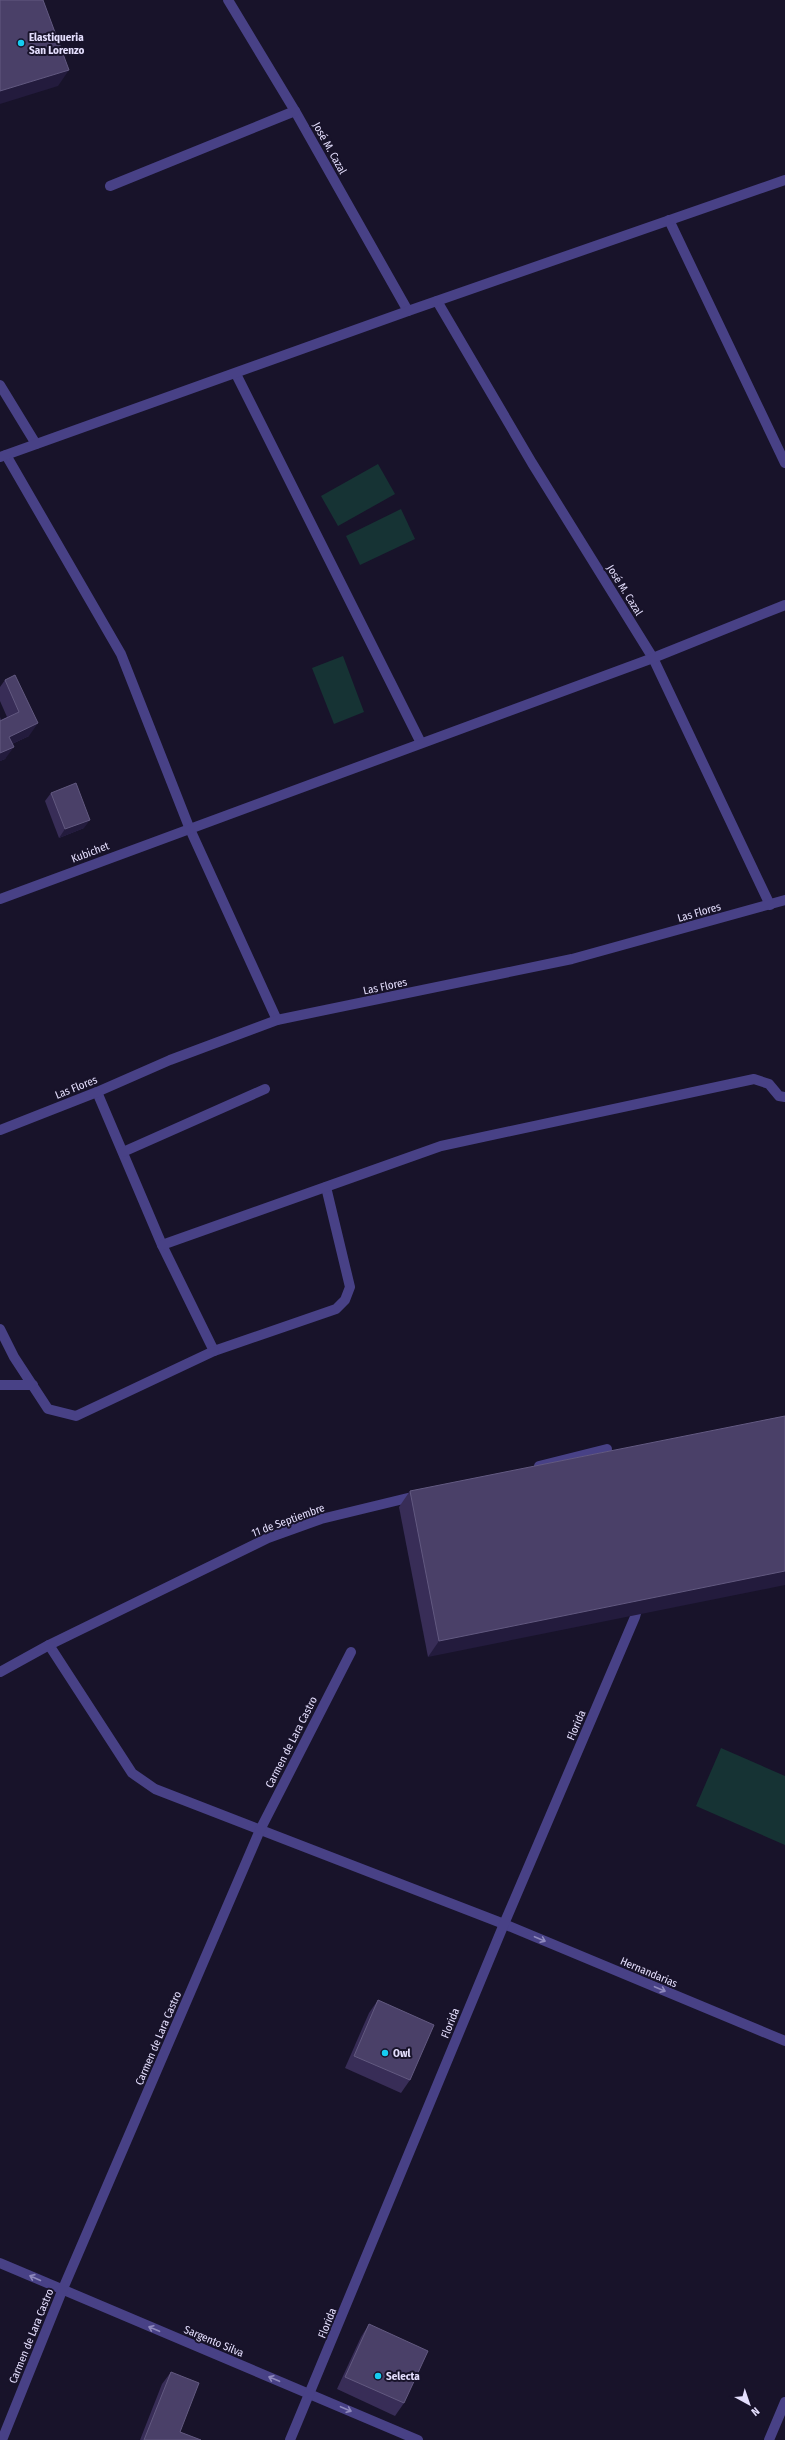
<svg xmlns="http://www.w3.org/2000/svg" width="785" height="2440" viewBox="0 0 785 2440" font-family="'Fira Sans Condensed',sans-serif">
  <style>
    .green { fill: #163334 }
    .lines { fill: none; stroke-linecap: round; stroke-linejoin: round }
    .minor { stroke: #484186; stroke-width: 10 }
    .wall { fill: #382d57 }
    .shaded-wall { fill: #231b3d }
    .building { fill: #4a4068; stroke: #625980 }
    .oneway { stroke: #8e88bc }
    .poi-dot { fill: #16cdf1; stroke: #18132a; stroke-width: 1.5 }
    .labels { text-anchor: middle; stroke-width: 4; stroke-linejoin: round; paint-order: stroke }
    .poi-label { font-size: 11px; font-weight: bold; fill: #e4defd; stroke: #18132a; text-anchor: start }
    .street-label { font-size: 11px; fill: #e4defd; stroke: #18132a }
  </style>
  <rect width="100%" height="100%" fill="#18132a"/>
  <g class="green">
    <polygon points="378,464 395,494 338,526 321,496"/>
    <polygon points="401,509 415,539 360,565 346,536"/>
    <polygon points="343,656 364,712 334,724 312,668"/>
    <polygon points="721,1748 785,1776 785,1845 696,1806"/>
  </g>
  <g class="lines">
    <g class="minor">
      <polyline points="228,0 295,111 408,311"/>
      <polyline points="110,186 295,111"/>
      <polyline points="669,220 785,463"/>
      <polyline points="437,301 532,463 653,658 770,905"/>
      <polyline points="236,374 421,743"/>
      <polyline points="0,385 36,444"/>
      <polyline points="6,455 121,654 189,827 277,1020"/>
      <polyline points="0,457 408,311 785,180"/>
      <polyline points="0,899 653,658 785,605"/>
      <polyline points="97,1092 162,1245 214,1351 336,1309 345,1300 350,1287 326,1187"/>
      <polyline points="0,1130 97,1092 170,1060 277,1020 572,959 785,900"/>
      <polyline points="123,1152 265,1089"/>
      <polyline points="162,1245 441,1146 754,1079 769,1084 779,1096 785,1097"/>
      <polyline points="0,1329 14,1357 48,1409 76,1416 214,1351"/>
      <polyline points="0,1385 33,1385"/>
      <polyline points="539,1466 607,1449"/>
      <polyline points="49,1645 132,1773 155,1789 504,1924 785,2041"/>
      <polyline points="0,1672 49,1645 268,1538 321,1519 416,1496"/>
      <polyline points="0,2263 418,2440"/>
      <polyline points="2,2440 62,2291 260,1830 351,1652"/>
      <polyline points="290,2440 504,1924 635,1617 639,1602"/>
      <polyline points="769,2440 785,2402"/>
    </g>
  </g>
  <g class="wall">
    <polygon points="15,675 29,736 12,744 5,759 0,761 0,717 1,720 7,717 0,701 0,687 5,680"/>
    <polygon points="51,793 84,828 59,838 45,801"/>
    <polygon points="785,1416 428,1657 399,1507 410,1491"/>
    <polygon points="378,2000 410,2080 401,2093 345,2068 369,2013"/>
    <polygon points="369,2324 404,2403 395,2416 337,2389 361,2337"/>
    <polygon points="171,2372 180,2432 201,2440 140,2440 162,2384"/>
  </g>
  <g class="shaded-wall">
    <polygon points="69,70 58,86 0,104 0,91"/>
    <polygon points="38,723 29,736 1,749 9,737"/>
    <polygon points="14,747 5,759 0,761 0,753"/>
    <polygon points="90,820 84,828 59,838 65,829"/>
    <polygon points="785,1571 785,1585 428,1657 439,1641"/>
  </g>
  <g class="building">
    <polygon points="0,0 43,0 69,70 0,91"/>
    <polygon points="15,675 38,723 9,737 14,747 0,753 0,721 19,712 5,680"/>
    <polygon points="76,783 90,820 65,829 51,793"/>
    <polygon points="785,1416 785,1571 439,1641 410,1491"/>
    <polygon points="378,2000 434,2025 410,2080 354,2056"/>
    <polygon points="369,2324 428,2351 404,2403 345,2377"/>
    <polygon points="171,2372 199,2383 180,2432 201,2440 144,2440"/>
  </g>
  <defs><path id="oneway-shaft" d="M-6 0H5M1.5-3L5.5 0L1.5 3" fill="none" stroke-width="1.6" stroke-linecap="round" stroke-linejoin="round"/></defs>
  <g class="oneway">
    <use href="#oneway-shaft" transform="translate(540 1939) rotate(23)"/>
    <use href="#oneway-shaft" transform="translate(660 1989) rotate(23)"/>
    <use href="#oneway-shaft" transform="translate(35 2278) rotate(-156)"/>
    <use href="#oneway-shaft" transform="translate(154 2329) rotate(-157)"/>
    <use href="#oneway-shaft" transform="translate(274 2379) rotate(-157)"/>
    <use href="#oneway-shaft" transform="translate(346 2409) rotate(23)"/>
  </g>
  <g class="poi-dot">
    <circle cx="21" cy="43" r="4"/>
    <circle cx="385" cy="2053" r="4"/>
    <circle cx="378" cy="2376" r="4"/>
  </g>
  <g class="labels">
    <g class="poi-label">
      <text x="29" y="41">Elastiqueria<tspan x="29" dy="13">San Lorenzo</tspan></text>
      <text x="393" y="2057">Owl</text>
      <text x="386" y="2380">Selecta</text>
    </g>
    <g class="street-label">
      <text transform="translate(330 148) rotate(61)" y="4">José M. Cazal</text>
      <text transform="translate(625 590) rotate(58)" y="4">José M. Cazal</text>
      <text transform="translate(90 852) rotate(-21)" y="4">Kubichet</text>
      <text transform="translate(699 912) rotate(-16)" y="4">Las Flores</text>
      <text transform="translate(385 986) rotate(-12)" y="4">Las Flores</text>
      <text transform="translate(76 1087) rotate(-22)" y="4">Las Flores</text>
      <text transform="translate(288 1520) rotate(-20)" y="4">11 de Septiembre</text>
      <text transform="translate(576 1725) rotate(-67)" y="4">Florida</text>
      <text transform="translate(291 1742) rotate(-63)" y="4">Carmen de Lara Castro</text>
      <text transform="translate(649 1972) rotate(23)" y="4">Hernandarias</text>
      <text transform="translate(450 2023) rotate(-68)" y="4">Florida</text>
      <text transform="translate(158 2038) rotate(-67)" y="4">Carmen de Lara Castro</text>
      <text transform="translate(327 2323) rotate(-68)" y="4">Florida</text>
      <text transform="translate(31 2336) rotate(-68)" y="4">Carmen de Lara Castro</text>
      <text transform="translate(214 2341) rotate(23)" y="4">Sargento Silva</text>
    </g>
  </g>
  <g transform="translate(749 2404) rotate(140)" stroke="#18132a" stroke-width="3" paint-order="stroke">
  <path d="M0-3L7 15L0 10L-7 15Z" fill="#e4defd"/>
  <text y="-6" font-size="11" font-weight="bold" text-anchor="middle" fill="#e4defd">N</text>
  </g>
</svg>
